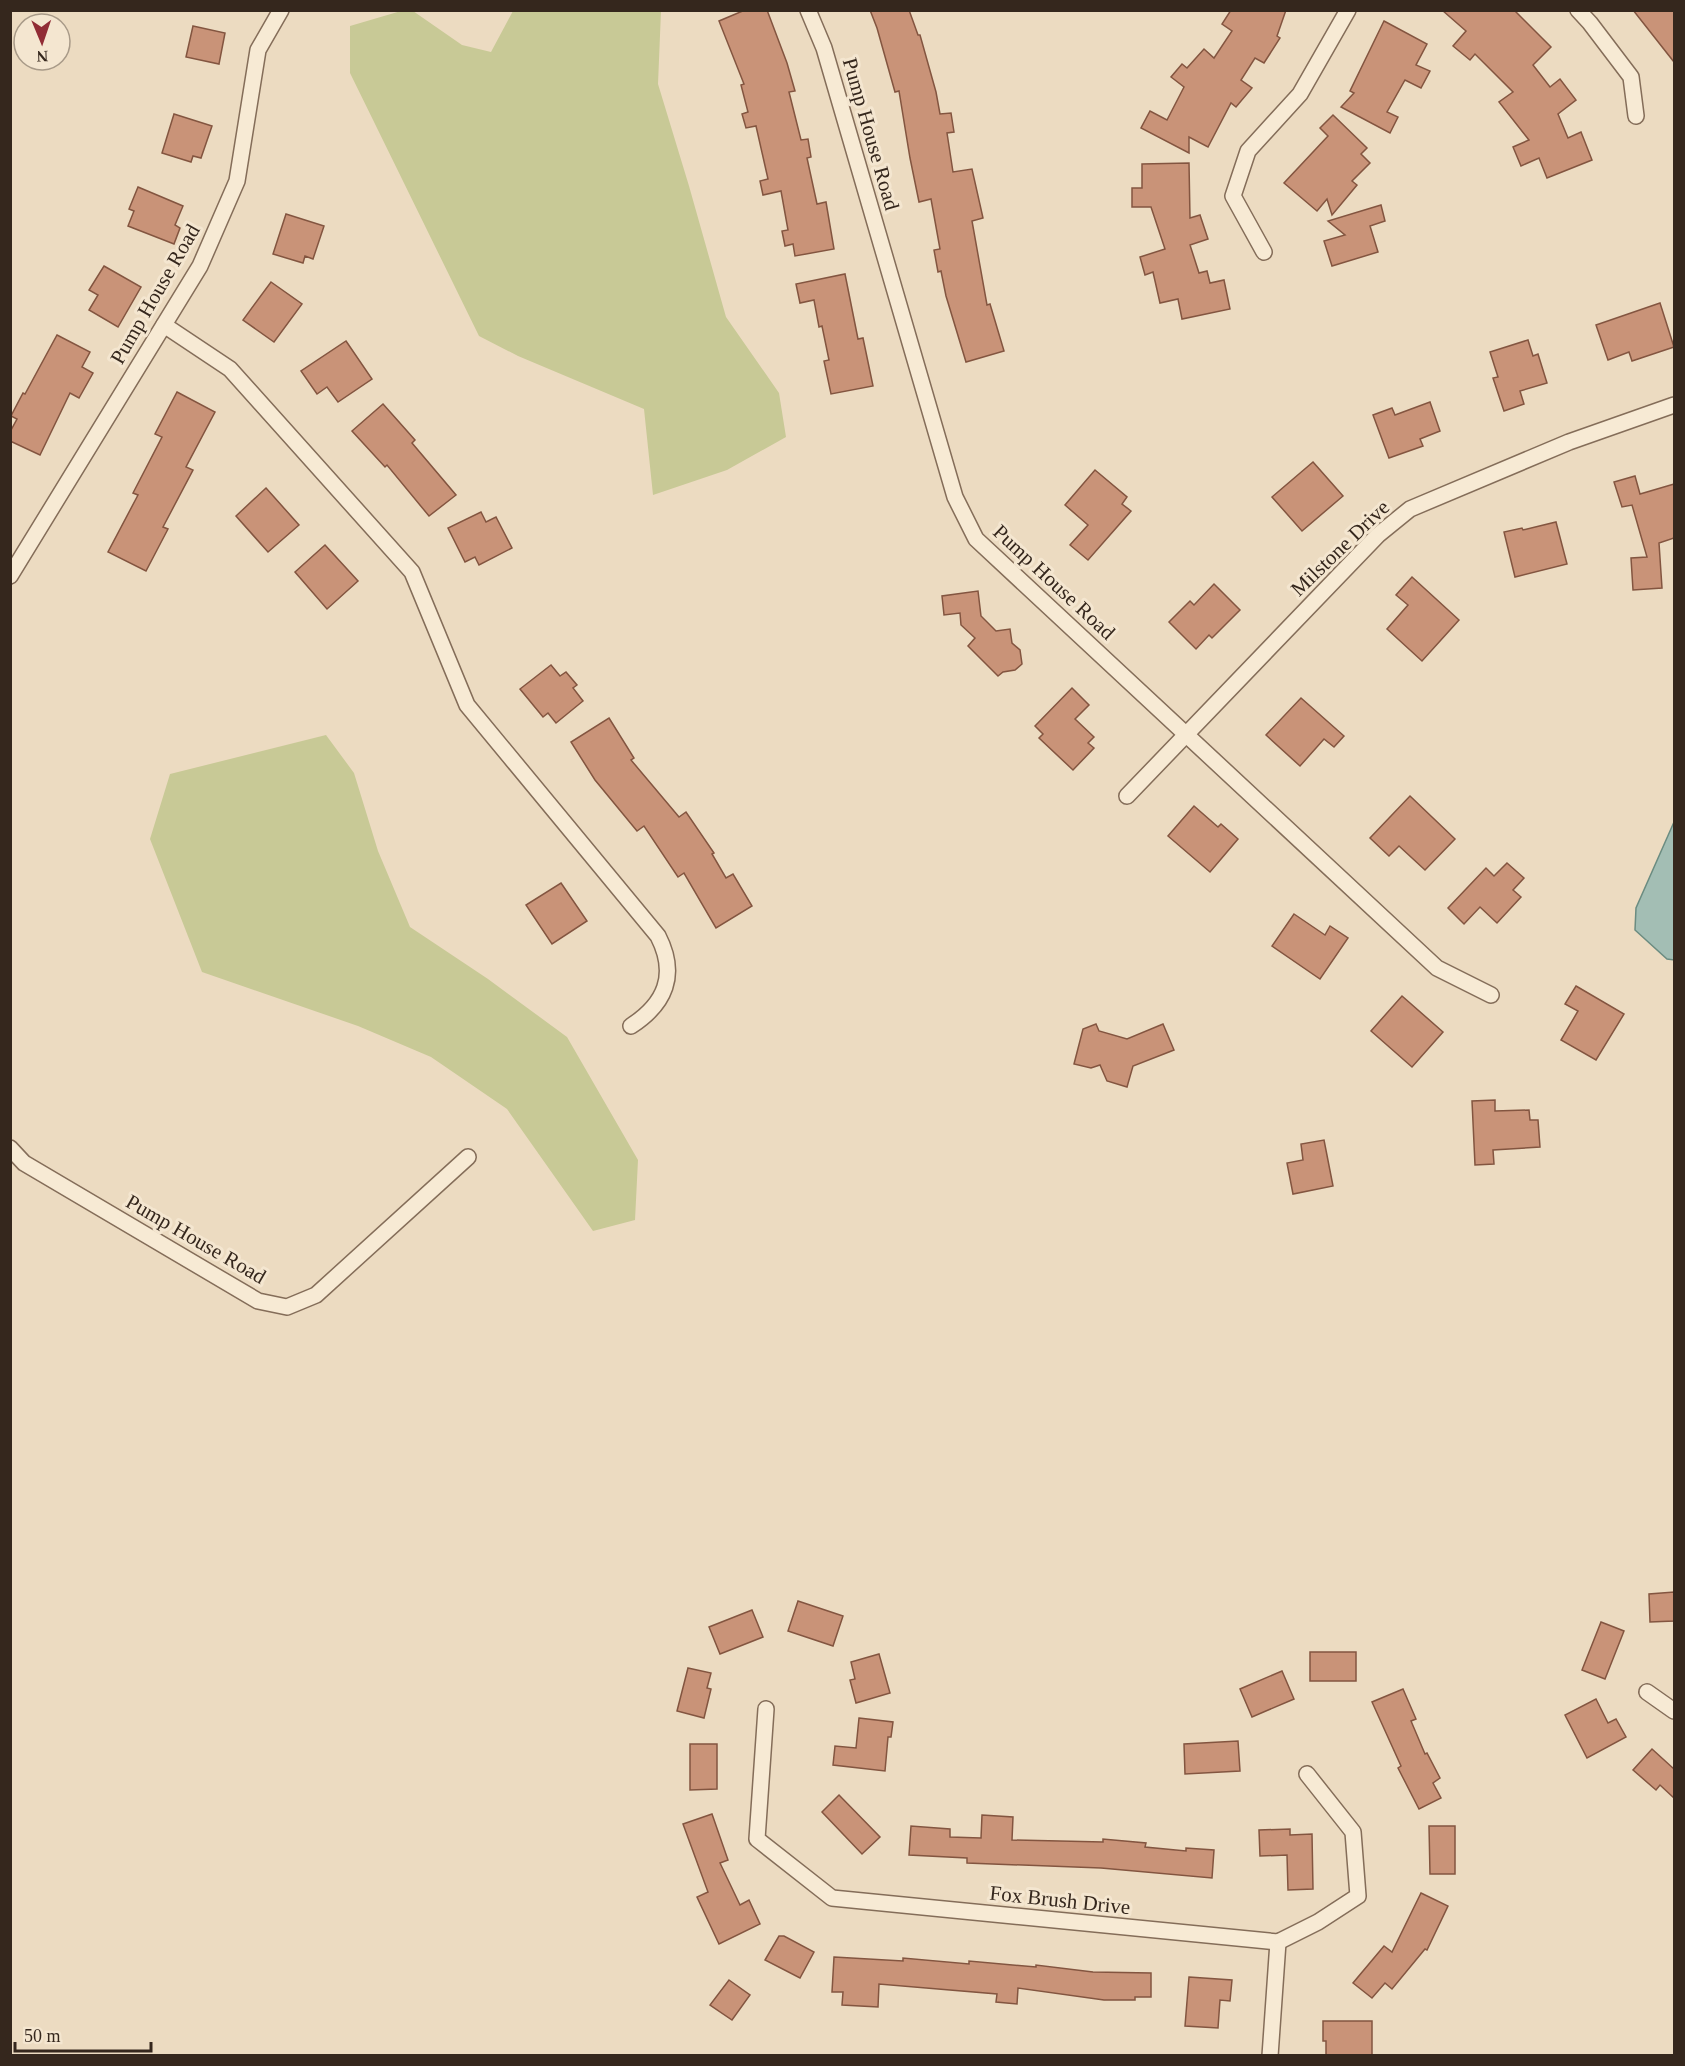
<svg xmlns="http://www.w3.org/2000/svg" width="1685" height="2066" viewBox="0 0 1685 2066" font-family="'Times New Roman',serif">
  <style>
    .green { fill: #c8c996 }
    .water { fill: #a3beb4; stroke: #6b8c81; stroke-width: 1.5 }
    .building { fill: #c99378; stroke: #835540; stroke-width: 1.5 }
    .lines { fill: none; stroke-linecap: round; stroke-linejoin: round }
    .minor-casing { stroke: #846d59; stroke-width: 18 }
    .minor { stroke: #f7ead4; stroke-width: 15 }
    .labels { text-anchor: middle; stroke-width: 6; stroke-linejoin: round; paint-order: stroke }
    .street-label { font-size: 21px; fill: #35271d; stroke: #f4e6d0 }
  </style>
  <rect width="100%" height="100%" fill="#ecdbc1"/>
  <g class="green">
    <polygon points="401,11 413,11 462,45 491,52 513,11 661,11 658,84 689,186 726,317 779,393 786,437 727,470 653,495 644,409 518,356 479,336 350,73 350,26"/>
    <polygon points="326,735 354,773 378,851 410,927 488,979 567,1037 638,1160 635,1220 593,1231 507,1109 431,1057 358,1026 202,972 150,839 170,774"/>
  </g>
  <polygon class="water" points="1674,822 1674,960 1667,959 1635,930 1636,908"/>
  <g class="building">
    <polygon points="745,10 767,10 787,63 795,91 789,92 801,140 808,139 811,157 807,158 817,204 826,202 834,249 795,256 793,244 785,246 782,231 788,230 781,191 763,195 760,181 768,179 756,126 746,128 742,114 748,112 741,85 744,84 719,21"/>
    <polygon points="870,10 909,10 918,35 920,35 936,92 940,114 951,113 954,132 947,133 953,172 972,169 983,218 972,221 987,305 990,304 1004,351 966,362 946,296 941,271 938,272 934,250 940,249 931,199 919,202 910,158 899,91 895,92 877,28"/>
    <polygon points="1231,10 1286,10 1277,36 1280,38 1264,63 1255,58 1241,80 1252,88 1236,107 1231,103 1208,147 1189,137 1189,153 1141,128 1150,111 1167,120 1184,87 1171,77 1182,64 1187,68 1204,49 1214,58 1232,31 1222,24"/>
    <polygon points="1442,10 1514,10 1551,47 1533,65 1550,87 1560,79 1576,100 1558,114 1568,138 1581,132 1592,160 1547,178 1539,158 1521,166 1513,147 1529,140 1499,102 1513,92 1475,54 1470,60 1453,46 1466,31"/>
    <polygon points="1633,10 1674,10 1674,62"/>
    <polygon points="1384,21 1427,44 1416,65 1430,71 1421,88 1405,80 1387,112 1398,117 1390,133 1341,107 1354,93 1350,91"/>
    <polygon points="193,26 225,33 219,64 186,57"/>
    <polygon points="174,114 212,126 201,158 193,156 191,162 162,153"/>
    <polygon points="1333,115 1367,148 1361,154 1370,163 1352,181 1357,185 1332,215 1327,199 1317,211 1284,183 1328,136 1320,128"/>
    <polygon points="1189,163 1190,218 1200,215 1208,239 1190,245 1199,273 1207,271 1210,283 1224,280 1230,309 1182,319 1178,299 1160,303 1153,272 1145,275 1140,257 1165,249 1151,207 1132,207 1132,188 1142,188 1142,164"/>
    <polygon points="138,187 183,206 175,225 180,228 174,244 128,226 134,211 129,209"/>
    <polygon points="1381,205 1385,221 1370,226 1378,252 1332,266 1324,241 1345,235 1328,221"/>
    <polygon points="286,214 324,226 313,259 305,256 303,263 273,254"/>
    <polygon points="104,266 141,287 118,327 89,310 98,295 89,290"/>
    <polygon points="845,274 858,339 863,338 873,386 831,394 824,361 829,360 822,326 819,327 814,300 800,303 796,284"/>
    <polygon points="271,282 302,304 274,342 243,320"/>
    <polygon points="1660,303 1674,347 1632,361 1629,352 1608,360 1596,325"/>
    <polygon points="57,335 90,352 82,367 93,373 79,398 70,393 40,455 10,441 10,432 17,419 11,416 23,393 25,394"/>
    <polygon points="1528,340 1533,356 1538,354 1547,383 1520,391 1524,404 1504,411 1493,378 1498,377 1490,352"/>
    <polygon points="346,341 372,379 338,402 327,387 317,394 301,371"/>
    <polygon points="177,392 215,412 186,467 193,470 163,527 168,529 146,571 108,552 138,495 133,493 162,437 155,434"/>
    <polygon points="1430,402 1440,431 1420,439 1423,446 1389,458 1373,415 1392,408 1395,415"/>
    <polygon points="383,404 415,440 412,443 456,495 429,516 387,465 385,467 352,431"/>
    <polygon points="1313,462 1343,496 1302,531 1272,497"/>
    <polygon points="1095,470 1127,497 1122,504 1131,511 1088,560 1070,545 1088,525 1065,505"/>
    <polygon points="1635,476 1640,494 1674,484 1674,538 1659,543 1662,588 1633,590 1631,558 1647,557 1632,505 1622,507 1614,482"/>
    <polygon points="266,488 299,525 268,552 236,516"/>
    <polygon points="481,512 486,522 496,517 512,548 479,565 475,557 465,562 448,528"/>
    <polygon points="1556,522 1567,564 1515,577 1504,532 1522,528 1523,530"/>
    <polygon points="325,545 358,581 327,609 295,572"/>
    <polygon points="1412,577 1459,620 1422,661 1387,629 1408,605 1396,595"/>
    <polygon points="1214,584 1240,610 1212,638 1209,635 1196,649 1169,622 1190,601 1194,605"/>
    <polygon points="978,591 981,616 996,631 1010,629 1012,643 1020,650 1022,664 1015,670 1003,672 998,676 968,646 975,638 961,625 960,613 944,615 942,596"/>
    <polygon points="551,665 560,676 566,672 577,685 573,688 583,701 556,723 548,713 543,717 520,689"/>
    <polygon points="1072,688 1089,705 1075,719 1094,737 1088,743 1094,748 1073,770 1039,738 1043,734 1035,726"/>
    <polygon points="1301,698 1344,736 1334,747 1324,739 1300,766 1266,735"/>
    <polygon points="609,718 634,758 631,760 679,817 686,812 714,853 712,854 726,878 733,874 752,906 716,928 684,873 678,877 644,826 637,831 595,780 571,742"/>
    <polygon points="1410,796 1455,839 1425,870 1399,846 1389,856 1370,838"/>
    <polygon points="1194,806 1218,827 1221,824 1238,839 1210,872 1168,836"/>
    <polygon points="1507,863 1524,878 1513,890 1521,897 1497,923 1480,907 1464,924 1448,908 1486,868 1494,876"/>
    <polygon points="561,883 587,921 552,944 526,905"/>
    <polygon points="1294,914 1325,935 1330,926 1348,938 1320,979 1272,946"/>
    <polygon points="1576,986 1624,1014 1596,1060 1561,1040 1578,1011 1565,1004"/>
    <polygon points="1402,996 1443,1032 1412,1067 1371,1031"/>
    <polygon points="1096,1024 1099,1031 1127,1039 1163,1024 1174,1050 1133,1066 1127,1087 1107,1081 1100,1065 1091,1068 1074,1064 1083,1029"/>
    <polygon points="1495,1100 1495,1111 1529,1110 1530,1120 1538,1120 1540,1147 1493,1150 1494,1164 1475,1165 1472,1101"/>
    <polygon points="1324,1140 1333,1186 1293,1194 1287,1163 1303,1160 1301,1144"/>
    <polygon points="1674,1592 1674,1621 1650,1622 1649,1594"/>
    <polygon points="798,1601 843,1616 833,1646 788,1631"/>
    <polygon points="752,1610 763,1637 720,1654 709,1627"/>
    <polygon points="1601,1622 1624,1631 1605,1679 1582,1670"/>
    <rect x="1310" y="1652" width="46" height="29"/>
    <polygon points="879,1654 890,1693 856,1703 850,1680 855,1679 851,1662"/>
    <polygon points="688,1668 711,1673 707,1688 711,1689 704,1718 677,1711"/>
    <polygon points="1282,1671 1294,1699 1252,1717 1240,1689"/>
    <polygon points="1403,1689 1416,1719 1411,1721 1425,1754 1427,1753 1440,1778 1433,1783 1441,1798 1419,1809 1398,1768 1401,1766 1372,1702"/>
    <polygon points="1596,1699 1608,1723 1616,1719 1626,1737 1587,1758 1565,1715"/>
    <polygon points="859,1718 893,1722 891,1737 888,1737 885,1771 833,1765 835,1746 856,1748"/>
    <polygon points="1238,1741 1240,1771 1185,1774 1184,1744"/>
    <polygon points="690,1744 717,1744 717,1789 690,1790"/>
    <polygon points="1652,1749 1674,1769 1674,1798 1660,1785 1656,1790 1633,1770"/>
    <polygon points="839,1795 880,1837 862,1854 822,1812"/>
    <polygon points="712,1814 728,1860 720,1863 740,1905 749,1900 760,1924 719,1944 697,1897 708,1892 683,1824"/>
    <polygon points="982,1815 1013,1817 1012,1840 1103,1842 1103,1839 1146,1843 1145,1847 1186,1851 1186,1848 1214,1850 1212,1878 1101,1868 967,1863 967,1858 909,1855 911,1826 950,1829 950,1837 981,1838"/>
    <polygon points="1429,1826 1455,1826 1455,1874 1430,1874"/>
    <polygon points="1290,1829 1290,1835 1312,1834 1313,1889 1288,1890 1287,1855 1260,1856 1259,1830"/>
    <polygon points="1421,1893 1448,1906 1427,1950 1425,1949 1392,1989 1385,1983 1372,1998 1353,1983 1384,1946 1392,1952"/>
    <polygon points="779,1936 784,1936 814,1952 800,1978 765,1960"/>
    <polygon points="834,1957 903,1961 903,1958 969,1964 969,1961 1036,1967 1036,1965 1093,1972 1151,1973 1151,1997 1135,1997 1135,2000 1104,2000 1018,1988 1017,2004 996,2002 997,1994 879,1984 878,2007 842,2005 843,1992 832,1992"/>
    <polygon points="1189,1977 1232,1980 1230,2001 1220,2000 1218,2028 1185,2026"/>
    <polygon points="729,1980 750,1995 732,2020 710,2005"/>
    <polygon points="1323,2021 1372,2021 1372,2055 1326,2055 1326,2041 1323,2041"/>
  </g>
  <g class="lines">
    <g class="minor-casing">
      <g id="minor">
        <polyline points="808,10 824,48 955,497 976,539 1437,968 1491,995"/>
        <polyline points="1578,10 1590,23 1631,77 1636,116"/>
        <polyline points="1264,252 1233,196 1248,151 1300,94 1348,10"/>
        <path d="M 164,325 L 230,369 L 412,572 L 467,705 L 658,936 C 678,975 665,1004 631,1026"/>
        <polyline points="10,576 200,266 237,181 258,50 281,10"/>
        <polyline points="1127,796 1378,535 1410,509 1569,442 1674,405"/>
        <polyline points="10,1148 24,1163 258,1301 287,1307 316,1295 468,1157"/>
        <polyline points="1647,1692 1674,1711"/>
        <polyline points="766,1709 757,1839 832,1898 1278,1942 1318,1922 1358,1896 1353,1832 1307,1774"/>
        <polyline points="1270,2056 1278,1942"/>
      </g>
    </g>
    <use href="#minor" class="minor"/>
  </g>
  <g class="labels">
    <g class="street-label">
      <text transform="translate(871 134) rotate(74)" y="7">Pump House Road</text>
      <text transform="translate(155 294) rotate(-60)" y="7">Pump House Road</text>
      <text transform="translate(1340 548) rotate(-44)" y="7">Milstone Drive</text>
      <text transform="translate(1054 582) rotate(43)" y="7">Pump House Road</text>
      <text transform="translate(196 1239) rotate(30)" y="7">Pump House Road</text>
      <text transform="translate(1060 1900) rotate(6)" y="7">Fox Brush Drive</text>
    </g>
  </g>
  <rect width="1685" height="2066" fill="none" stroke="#35271d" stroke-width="24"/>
  <g transform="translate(42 42) rotate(178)"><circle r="28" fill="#f4e6d0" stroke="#a89a88" stroke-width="1.5"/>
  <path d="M0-4.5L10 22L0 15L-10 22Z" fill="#912c35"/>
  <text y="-9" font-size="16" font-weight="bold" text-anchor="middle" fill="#35271d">N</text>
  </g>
  <path d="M15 2042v9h136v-9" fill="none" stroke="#35271d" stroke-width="3"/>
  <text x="24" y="2042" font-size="18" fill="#35271d" stroke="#f4e6d0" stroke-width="4.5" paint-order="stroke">50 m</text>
</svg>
